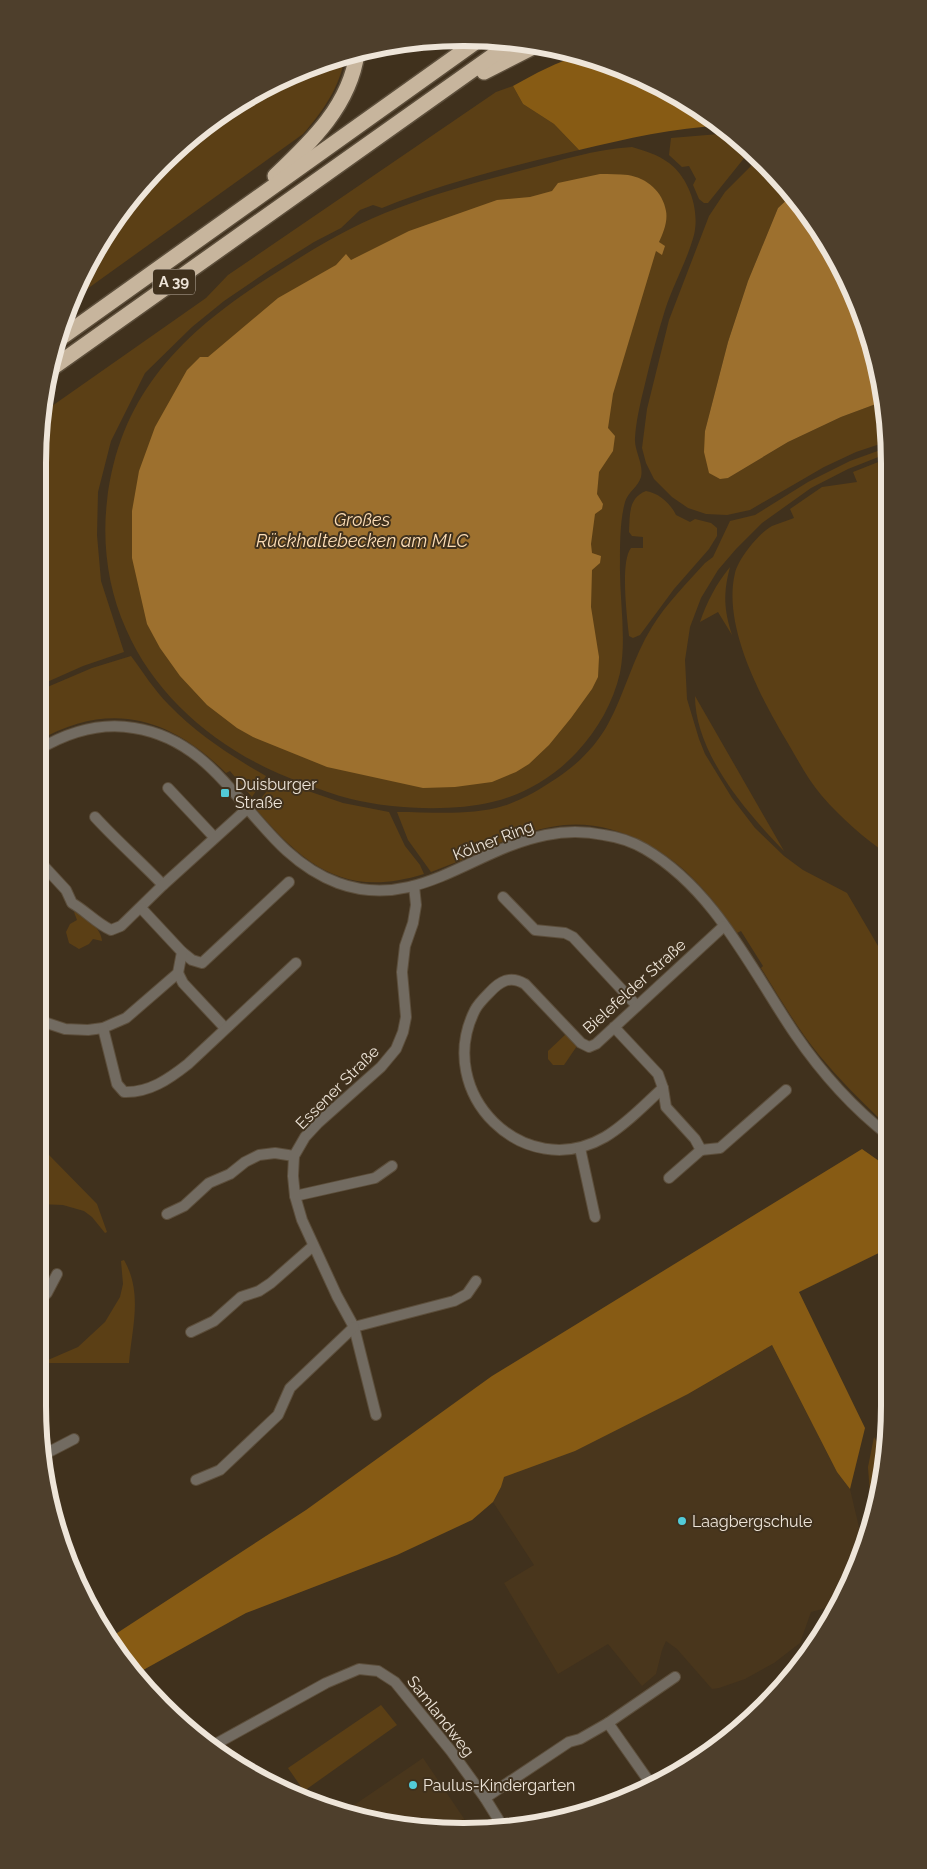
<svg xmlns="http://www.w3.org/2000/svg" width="927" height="1869" viewBox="0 0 927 1869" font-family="Raleway,sans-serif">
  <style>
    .built { fill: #49361c }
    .green { fill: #5b3f15 }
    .forest { fill: #875b14 }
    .water { fill: #9d702e }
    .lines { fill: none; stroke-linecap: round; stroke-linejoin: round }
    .minor-casing { stroke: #5c4e3b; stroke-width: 12 }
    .motorway-casing { stroke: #5c4e3b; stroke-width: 18 }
    .minor { stroke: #726b61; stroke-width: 10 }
    .motorway { stroke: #c7b59d; stroke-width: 15 }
    .poi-dot { fill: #52cbd8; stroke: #40311d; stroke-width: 2 }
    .labels { text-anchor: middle; stroke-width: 4; stroke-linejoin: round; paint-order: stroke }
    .shield { fill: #40311d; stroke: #baafa1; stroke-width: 1 }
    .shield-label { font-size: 15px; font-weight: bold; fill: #eee5d9 }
    .poi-label { font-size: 16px; fill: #eee5d9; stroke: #40311d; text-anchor: start }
    .street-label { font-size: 16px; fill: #eee5d9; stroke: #40311d }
    .water-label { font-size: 18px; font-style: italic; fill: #fddeb7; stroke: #40311d }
    .rim { fill: none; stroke: #eee5d9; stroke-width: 6 }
  </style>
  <rect width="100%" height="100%" fill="#40311d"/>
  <g class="built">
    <polygon points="772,1345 837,1472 850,1489 862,1540 865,1542 857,1569 838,1605 811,1612 800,1643 774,1663 745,1679 719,1688 712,1689 677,1649 666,1641 662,1650 656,1674 642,1686 608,1644 558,1674 504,1583 534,1565 493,1502 501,1487 503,1477 688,1394"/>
    <polygon points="423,1758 469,1826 380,1823 344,1812"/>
  </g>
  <g class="green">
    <path d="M 345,56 C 340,87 323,111 303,134 L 69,302 L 109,227 L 162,162 L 227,109 L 301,70 Z"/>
    <path d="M 513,86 L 523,104 L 554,124 L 579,150 C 512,166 446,182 382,208 L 373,205 L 360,210 L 341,228 L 314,242 L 271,269 L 224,301 L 192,327 L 145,373 L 111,441 L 98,492 L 97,535 L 101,581 L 124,652 L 83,666 L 38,686 L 38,463 L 42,413 L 206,298 L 228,275 L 496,92 Z"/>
    <polygon points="731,133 749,152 708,203 704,203 699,199 693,185 696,179 689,166 682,167 669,155 671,138"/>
    <path d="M 632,147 C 645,151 657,154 669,163 C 689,178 700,210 694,235 C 687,261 673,285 665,310 C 657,336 650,362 644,388 C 640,404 636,422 635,438 C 634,451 644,464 641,477 C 638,487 628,492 625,502 C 620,520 620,543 620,562 C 619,598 627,637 620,673 C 613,703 598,729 577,752 C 555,776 524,795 492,802 C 452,812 391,809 351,799 C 335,795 319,789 303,783 C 228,757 158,703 126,629 C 108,589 102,544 107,501 C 120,388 190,326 282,269 C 319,245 357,223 398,208 C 439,192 481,181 523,170 C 559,161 595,149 632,147 Z"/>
    <polygon points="757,160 792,195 778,208 748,281 728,342 705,431 728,478 788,442 841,417 884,401 886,408 886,442 856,452 824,467 750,510 727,515 706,514 688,508 672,497 654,479 646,463 642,448 647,409 669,320 709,216 725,192"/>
    <path d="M 886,448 L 886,454 L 848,469 L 811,488 L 762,523 L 736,549 L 718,570 L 701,598 L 690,627 L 685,660 L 687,699 L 699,739 L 705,754 L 732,798 L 755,828 L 784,856 L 803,870 L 847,893 L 888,963 L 888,1121 L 883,1122 C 861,1101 839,1079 819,1055 C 797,1028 779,997 761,968 L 763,966 L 741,931 L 737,933 C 726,918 715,902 702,888 C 669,850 616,820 564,825 C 537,828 512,837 488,848 L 483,840 L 463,849 L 467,858 L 431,872 L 408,840 L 397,812 C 432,812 470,816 503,806 C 523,800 540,789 557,778 C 578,764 596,746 608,724 C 625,693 633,657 652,627 C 666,604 687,583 705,563 L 713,557 L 730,521 L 755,515 L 808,482 L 850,461 Z"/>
    <path d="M 886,459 L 887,854 C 864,838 841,818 822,796 C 809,781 799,762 789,745 C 762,700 722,627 735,573 C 739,558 758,534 772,526 C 779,523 787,521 794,518 L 790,509 L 822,487 L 857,482 L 853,472 Z"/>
    <path d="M 646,491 C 659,493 671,504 676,515 L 690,522 L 695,519 L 711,523 L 717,528 L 717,536 L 709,549 L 674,589 L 640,635 L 633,638 L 629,636 C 627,617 620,562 631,548 L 643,548 L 643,537 L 632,536 L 629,532 C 630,515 628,498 646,491 Z"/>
    <path d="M 730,567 C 723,594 724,609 732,635 L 718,612 L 700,622 C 707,602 716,584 730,567 Z"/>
    <path d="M 131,656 C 143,672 154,690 169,705 C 197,734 231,756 266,776 L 252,797 L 230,771 L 226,773 C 169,717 110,700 38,741 L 38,691 L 92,668 Z"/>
    <path d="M 695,696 L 784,851 C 746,812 695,753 695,696 Z"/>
    <path d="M 276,780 L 343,803 L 389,812 L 405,846 L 420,865 L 424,874 C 344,899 304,865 254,807 Z"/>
    <path d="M 74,912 C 85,913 102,930 102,941 L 93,939 L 89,944 L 79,949 L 69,943 L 66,932 L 70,924 L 77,920 Z"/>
    <polygon points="566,1034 577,1046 564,1065 553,1065 548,1059 548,1051"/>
    <polygon points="38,1155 49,1155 97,1204 107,1232 105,1233 92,1217 84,1211 63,1205 38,1204"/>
    <path d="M 124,1260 C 143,1293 132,1327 129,1363 L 41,1363 L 78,1347 L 105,1322 L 120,1297 L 123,1284 L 121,1261 Z"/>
    <polygon points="874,1437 885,1455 881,1489 874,1513 871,1507 868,1467"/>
    <polygon points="381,1705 397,1725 304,1791 288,1768"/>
  </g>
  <g class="forest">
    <path d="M 581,56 L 627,70 L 723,126 C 674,127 627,139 579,150 L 554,124 L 523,104 L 513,86 C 535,74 557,61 581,56 Z"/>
    <polygon points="862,1149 889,1168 889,1248 799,1292 865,1428 850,1489 837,1472 772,1345 688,1394 575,1451 504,1477 501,1487 493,1502 472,1520 397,1555 246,1613 136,1674 126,1665 111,1637 306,1510 492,1376"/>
  </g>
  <g class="water">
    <path d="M 600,174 C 609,174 619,174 628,175 C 647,178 663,192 666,211 C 668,222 663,233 659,242 L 665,246 L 662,255 L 656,251 L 613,394 L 608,428 L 615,436 L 613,451 L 599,472 L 597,494 L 603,504 L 602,509 L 595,514 L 591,544 L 592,553 L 601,556 L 600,563 L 592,570 L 591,607 L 599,657 L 598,677 L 592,689 L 571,718 L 549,745 L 529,764 L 516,772 L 492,782 L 455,787 L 423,788 L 327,767 L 253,737 L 237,728 L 207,705 L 180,676 L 160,648 L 147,624 L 132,558 L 132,511 L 139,471 L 155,427 L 187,370 L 200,357 L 208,357 L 278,298 L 336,265 L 346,254 L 351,260 L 409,231 L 497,200 L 530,197 L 552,191 L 558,183 Z"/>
    <polygon points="792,195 801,204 857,300 884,401 841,417 788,442 728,478 720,479 709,473 704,452 705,431 728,342 748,281 778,208"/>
  </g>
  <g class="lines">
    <g class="minor-casing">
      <g id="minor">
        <path d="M 38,750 C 68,732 99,722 134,728 C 231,743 251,851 338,883 C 417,912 473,849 546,835 C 565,831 585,831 604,835 C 618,837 633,842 645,849 C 715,890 751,969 795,1034 C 821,1072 853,1108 889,1136"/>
        <polyline points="168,788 214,837"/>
        <path d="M 95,817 C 117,841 141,862 163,885"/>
        <path d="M 38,861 L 41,863 L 66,890 L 72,903 C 86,911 96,923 111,930 L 121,926 L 163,885 L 248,808"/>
        <polyline points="503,897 535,930 565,933 573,937 637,1006"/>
        <polyline points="182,952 192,960 202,963 289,882"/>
        <polyline points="178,973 183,983 225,1028"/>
        <polyline points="38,1020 65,1029 88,1030 103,1028 126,1018 178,973 182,952 141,908"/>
        <path d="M 614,1027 L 658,1074 L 663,1088 C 645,1104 627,1124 605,1137 C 524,1184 433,1093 475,1010 C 478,1004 484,998 489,993 C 500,981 510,975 525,984 L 581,1043 L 589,1047 L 596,1044 L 724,926"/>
        <path d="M 103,1028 L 117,1084 L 124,1092 C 149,1093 169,1079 188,1064 L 296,963"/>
        <polyline points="663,1088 666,1107 695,1139 701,1150"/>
        <polyline points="580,1148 595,1217"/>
        <polyline points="701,1150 720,1148 786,1090"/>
        <polyline points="669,1178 701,1150"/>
        <polyline points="295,1196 375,1178 392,1166"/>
        <polyline points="167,1214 184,1206 209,1183 230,1174 245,1162 259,1155 275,1153 294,1156"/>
        <polyline points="38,1302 47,1293 57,1274"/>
        <polyline points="354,1327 454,1301 467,1294 476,1281"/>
        <polyline points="191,1332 214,1321 241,1297 259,1291 271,1283 313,1246"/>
        <polyline points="376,1415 354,1327 337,1296 302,1220 295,1196 293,1176 294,1156 305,1137 318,1123 381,1067 396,1049 403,1032 406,1017 402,972 405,946 413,923 416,905 414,886"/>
        <polyline points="45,1454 74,1439"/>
        <polyline points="196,1480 220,1470 278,1415 290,1388 354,1327"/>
        <polyline points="608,1723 653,1787"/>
        <polyline points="212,1746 326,1683 359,1669 378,1671 395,1682 451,1751 485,1798 503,1827"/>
        <polyline points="485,1798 569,1742 580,1739 608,1723 675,1677"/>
      </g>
    </g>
    <g class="motorway-casing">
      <g id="motorway">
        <polyline points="484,72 537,45"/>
        <path d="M 275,176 C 312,141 350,105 357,53"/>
        <polyline points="58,340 480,39"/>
        <polyline points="48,371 512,42"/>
      </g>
    </g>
    <use href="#minor" class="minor"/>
    <use href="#motorway" class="motorway"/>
  </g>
  <g class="poi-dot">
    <rect x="220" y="788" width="10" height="10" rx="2.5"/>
    <circle cx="682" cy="1521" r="5"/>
    <circle cx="413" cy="1785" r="5"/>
  </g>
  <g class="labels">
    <rect class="shield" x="153" y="269.5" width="42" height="25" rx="4"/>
    <g class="shield-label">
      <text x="174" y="287">A 39</text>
    </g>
    <g class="poi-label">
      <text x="235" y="790">Duisburger<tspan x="235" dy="18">Straße</tspan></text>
      <text x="692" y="1527">Laagbergschule</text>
      <text x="423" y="1791">Paulus-Kindergarten</text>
    </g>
    <g class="street-label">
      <text transform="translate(493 840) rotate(-21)" y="6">Kölner Ring</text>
      <text transform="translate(634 986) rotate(-42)" y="6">Bielefelder Straße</text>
      <text transform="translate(337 1087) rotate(-45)" y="6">Essener Straße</text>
      <text transform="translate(441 1716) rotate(52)" y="6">Samlandweg</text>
    </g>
    <g class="water-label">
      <text x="362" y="526">Großes<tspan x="362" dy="21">Rückhaltebecken am MLC</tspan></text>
    </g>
  </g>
  <path d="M0 0H927V1869H0ZM463 46H464A417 417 0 0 1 881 463V1406A417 417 0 0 1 464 1823H463A417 417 0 0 1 46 1406V463A417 417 0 0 1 463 46Z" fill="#4e3f2c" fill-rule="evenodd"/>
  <path class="rim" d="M463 46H464A417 417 0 0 1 881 463V1406A417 417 0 0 1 464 1823H463A417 417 0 0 1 46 1406V463A417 417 0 0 1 463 46Z"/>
</svg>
